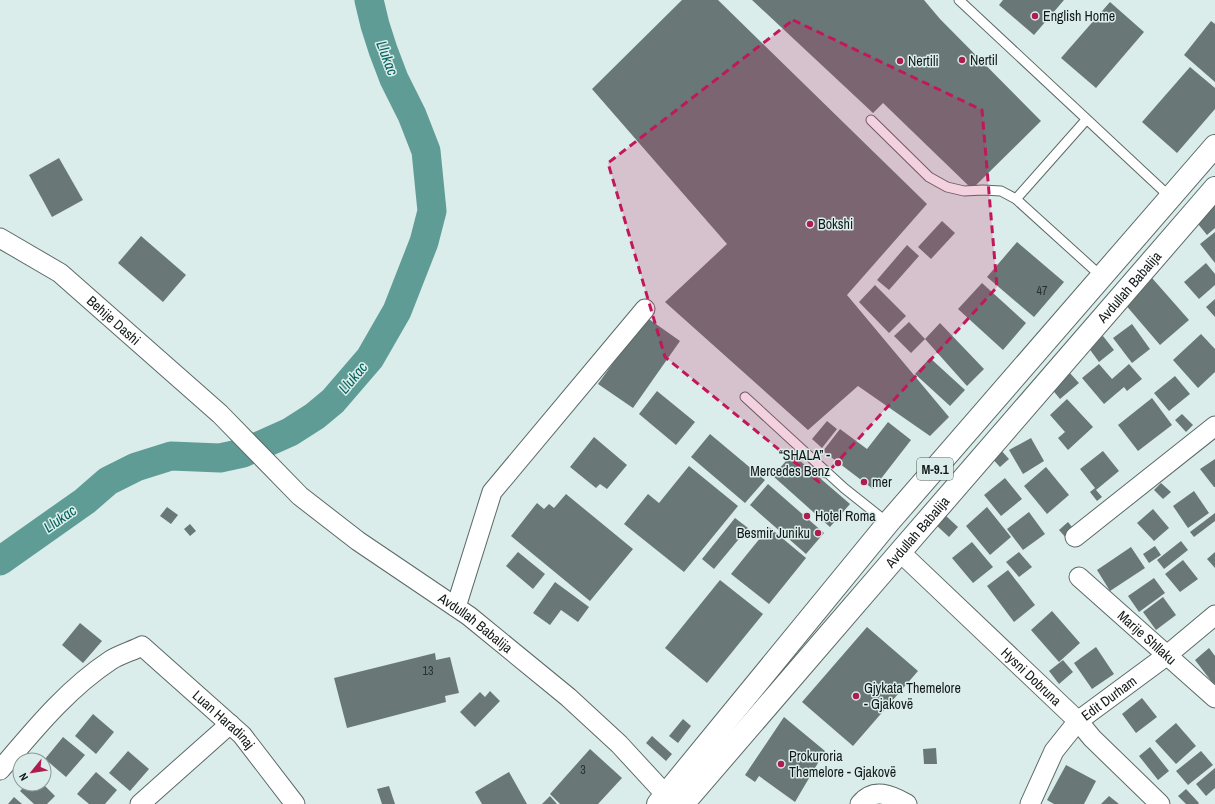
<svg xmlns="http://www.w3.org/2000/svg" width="1215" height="804" viewBox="0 0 1215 804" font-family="'Archivo Narrow',sans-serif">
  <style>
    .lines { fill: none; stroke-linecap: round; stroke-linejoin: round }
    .river { stroke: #5f9c96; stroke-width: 29 }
    .building { fill: #697876 }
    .service-casing { stroke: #5b6a68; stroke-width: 11 }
    .minor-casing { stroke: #5b6a68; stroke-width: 21 }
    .primary-casing { stroke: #5b6a68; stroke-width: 24 }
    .service { stroke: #fff; stroke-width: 9 }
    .minor { stroke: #fff; stroke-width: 19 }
    .primary { stroke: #fff; stroke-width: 22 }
    .marked { fill: #c2185b; fill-opacity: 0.2; stroke: #c2185b; stroke-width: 3; stroke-dasharray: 8 5; stroke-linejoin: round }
    .poi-dot { fill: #af1d4e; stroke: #dbedea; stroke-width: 1.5 }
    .labels { text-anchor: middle; stroke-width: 3; stroke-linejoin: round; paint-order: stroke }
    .number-label { font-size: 12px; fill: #283130 }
    .shield { fill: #dbedea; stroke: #4f5957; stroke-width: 1 }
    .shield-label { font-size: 13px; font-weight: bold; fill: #131918 }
    .poi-label { font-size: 14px; fill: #131918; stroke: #dbedea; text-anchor: start }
    .street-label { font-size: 14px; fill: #131918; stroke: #dbedea }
    .water-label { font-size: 15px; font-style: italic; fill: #07625c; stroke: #dbedea }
  </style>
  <rect width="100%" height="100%" fill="#dbedea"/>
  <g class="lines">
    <polyline class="river" points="0,561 85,501 108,481 136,467 171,456 220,458 243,453 290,432 315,416 333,401 370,358 397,311 424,242 432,211 426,151 412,115 394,79 383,50 375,25 369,0"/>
  </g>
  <g class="building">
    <polygon points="682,0 718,0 927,204 847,295 949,417 930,436 858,386 808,430 665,302 727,244 592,89"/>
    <polygon points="752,0 924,0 940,19 1041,121 972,189 883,103 873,113"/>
    <polygon points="1003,0 1064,0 1034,35 999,5"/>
    <polygon points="1110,2 1144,32 1096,88 1061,58"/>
    <polygon points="1211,21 1215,24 1215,82 1184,55"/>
    <polygon points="1190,67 1215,88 1215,109 1177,153 1142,122"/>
    <polygon points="59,158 83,200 52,217 29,175"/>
    <polygon points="1215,202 1215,228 1207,235 1194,219"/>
    <polygon points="942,221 955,233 931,259 918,247"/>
    <polygon points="1215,232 1215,263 1200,244"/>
    <polygon points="141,236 186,275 163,302 118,263"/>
    <polygon points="1017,242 1064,282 1034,317 987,277"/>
    <polygon points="907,245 919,256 889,290 877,280"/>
    <polygon points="1206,263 1215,274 1215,285 1199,299 1184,282"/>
    <polygon points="1152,278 1189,320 1160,345 1124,303"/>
    <polygon points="982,283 1026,323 1003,350 958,309"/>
    <polygon points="875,285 906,316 889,333 859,302"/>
    <polygon points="1215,299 1215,317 1206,307"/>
    <polygon points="646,317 680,341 633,408 598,384"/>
    <polygon points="909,322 925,339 911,353 894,336"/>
    <polygon points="940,323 984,369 967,386 925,339"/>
    <polygon points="1132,324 1150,349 1132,363 1113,338"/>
    <polygon points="1201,334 1215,349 1215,372 1198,388 1173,360"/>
    <polygon points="1103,336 1114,350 1099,362 1088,347"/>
    <polygon points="930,358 965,390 950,406 915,374"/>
    <polygon points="1099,364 1112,379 1129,364 1142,379 1127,391 1124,387 1104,404 1082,378"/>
    <polygon points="1069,372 1079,383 1060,399 1051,388"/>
    <polygon points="1175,376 1190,394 1169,411 1154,393"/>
    <polygon points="657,391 695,422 676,445 639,414"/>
    <polygon points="1152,398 1172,425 1138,451 1118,425"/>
    <polygon points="1067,399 1093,427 1068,450 1058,438 1065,432 1050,415"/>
    <polygon points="1182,414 1193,425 1186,432 1175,420"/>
    <polygon points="827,421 837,429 822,448 812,439"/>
    <polygon points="888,422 911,440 873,489 823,451 840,429 867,449"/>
    <polygon points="710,434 765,480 745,503 691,457"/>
    <polygon points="594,437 627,465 607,489 600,484 596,488 570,467"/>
    <polygon points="1031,438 1044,461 1023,474 1009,450"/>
    <polygon points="999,448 1009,459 1000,467 990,456"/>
    <polygon points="1103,451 1119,471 1096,490 1102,497 1097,501 1090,492 1095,488 1080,469"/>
    <polygon points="792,454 850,504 830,527 773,476"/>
    <polygon points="1215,459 1215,487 1214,487 1200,469"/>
    <polygon points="689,466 738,506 684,572 624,524 648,494 659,503"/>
    <polygon points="1046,467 1069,495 1047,514 1024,486"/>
    <polygon points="1005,478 1022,499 1001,516 984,495"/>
    <polygon points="1161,483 1171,492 1163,499 1154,490"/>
    <polygon points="768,484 824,533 806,554 750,505"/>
    <polygon points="1194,491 1209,513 1188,528 1173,506"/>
    <polygon points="566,494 633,549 590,601 511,536 537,503 544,509 549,504 554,508"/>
    <polygon points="167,507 178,515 171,524 160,516"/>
    <polygon points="987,507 1011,537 990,555 966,526"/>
    <polygon points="1153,509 1169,528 1154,541 1137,523"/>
    <polygon points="1029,512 1045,534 1023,550 1007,529"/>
    <polygon points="1215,513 1215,521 1194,537 1190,532"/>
    <polygon points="945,515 958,527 949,537 936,525"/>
    <polygon points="735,518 748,528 714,569 702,559"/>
    <polygon points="1068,522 1076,532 1067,539 1059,530"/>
    <polygon points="190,524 196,531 190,536 184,529"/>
    <polygon points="769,527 806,558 769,604 731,574"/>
    <polygon points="1181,541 1188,550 1164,569 1157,560"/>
    <polygon points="972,542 993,567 973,583 952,558"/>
    <polygon points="1155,546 1161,555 1149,563 1143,554"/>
    <polygon points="1131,547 1145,568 1110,591 1097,570"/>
    <polygon points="518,552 545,574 533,589 506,566"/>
    <polygon points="1019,552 1032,567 1019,577 1006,562"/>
    <polygon points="1215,552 1215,568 1207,559"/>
    <polygon points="1183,560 1198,579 1180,592 1165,574"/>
    <polygon points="1008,570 1035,605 1014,622 987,586"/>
    <polygon points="1154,578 1165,593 1139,612 1128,596"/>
    <polygon points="720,580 763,614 707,683 665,648"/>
    <polygon points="555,582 589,607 578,622 561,610 550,625 533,613"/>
    <polygon points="1163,597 1176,615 1156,630 1143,612"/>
    <polygon points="1052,611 1080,643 1059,662 1031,630"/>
    <polygon points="80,623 102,641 83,663 62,645"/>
    <polygon points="867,627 918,671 853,746 802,702"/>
    <polygon points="1096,647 1114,674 1092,689 1074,663"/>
    <polygon points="1209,648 1215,656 1215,686 1195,660"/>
    <polygon points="435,653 436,660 450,657 459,693 445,696 446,702 347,728 334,678"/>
    <polygon points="1063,660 1073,672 1059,684 1049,671"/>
    <polygon points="490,691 500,701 475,727 460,712 480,692 485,697"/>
    <polygon points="1142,698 1157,717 1136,733 1122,714"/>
    <polygon points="93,714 114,732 96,754 75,736"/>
    <polygon points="784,717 825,751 795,802 759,776 755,782 745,775"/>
    <polygon points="683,719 691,726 678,743 669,736"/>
    <polygon points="1176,723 1196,746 1176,764 1155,741"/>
    <polygon points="652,736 672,754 666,761 646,743"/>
    <polygon points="63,737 85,755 66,777 45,759"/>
    <polygon points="1150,747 1169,771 1158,780 1139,756"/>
    <polygon points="936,748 937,764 924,764 923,749"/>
    <polygon points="590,749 622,778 598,804 560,804 550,794"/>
    <polygon points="128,751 149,769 130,791 109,773"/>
    <polygon points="1201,751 1213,765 1188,785 1176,771"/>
    <polygon points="1066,765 1096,781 1084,804 1054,804 1047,800"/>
    <polygon points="1215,768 1215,788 1206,796 1196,784"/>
    <polygon points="96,772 117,790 105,804 89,804 77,794"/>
    <polygon points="509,772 527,804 482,804 475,792"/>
    <polygon points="27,784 43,784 55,796 47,804 34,804 20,791"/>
    <polygon points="389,786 395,804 382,804 377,789"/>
    <polygon points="1186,789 1199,803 1198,804 1186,804 1178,796"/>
    <polygon points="550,796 557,804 542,804"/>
    <polygon points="1109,796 1119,804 1101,804"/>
    <polygon points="14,797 22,804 8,804"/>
  </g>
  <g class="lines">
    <g class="service-casing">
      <g id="service">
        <polyline points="959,0 1170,197"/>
        <polyline points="871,120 929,177 947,187 964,191 983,190 1001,191 1016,199 1102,277"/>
        <polyline points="1016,199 1086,120"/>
        <polyline points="745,397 844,488 888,523"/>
      </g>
    </g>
    <g class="minor-casing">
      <g id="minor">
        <path id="s1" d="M 0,238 L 60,273 L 220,414 L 300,496 L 358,541 L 469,616 L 568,697 L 619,744 L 666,795 L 675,804"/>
        <polyline points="1075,537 1215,426"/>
        <path id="s2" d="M 900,552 L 1078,721 L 1092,738 L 1160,804"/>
        <path id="s3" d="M 1079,577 L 1215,698"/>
        <polyline points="456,607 492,492 645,309"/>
        <path id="s4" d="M 0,770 C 34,730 67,689 111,660 C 121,654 132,651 142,646 L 242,735 L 295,804"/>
        <polyline points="140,804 230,724"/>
        <path d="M 860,804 C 874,787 891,795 907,804"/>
        <path id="s5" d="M 1030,804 L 1054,751 L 1078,721 L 1166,656 L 1215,615"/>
      </g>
    </g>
    <g class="primary-casing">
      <g id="primary">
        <polyline points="658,804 888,523 1215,146"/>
        <path id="s6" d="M 683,804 L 900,552 L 1215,188"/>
      </g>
    </g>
    <use href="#service" class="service"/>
    <use href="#minor" class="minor"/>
    <use href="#primary" class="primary"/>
  </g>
  <path class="marked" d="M 793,20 L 982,110 L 997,287 L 819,482 L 665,357 L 608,163 Z"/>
  <g class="poi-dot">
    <circle cx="1035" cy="16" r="4"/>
    <circle cx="962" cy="60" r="4"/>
    <circle cx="900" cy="61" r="4"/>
    <circle cx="810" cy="224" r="4"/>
    <circle cx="838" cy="463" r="4"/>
    <circle cx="864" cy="482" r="4"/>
    <circle cx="807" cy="516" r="4"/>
    <circle cx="818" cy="533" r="4"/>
    <circle cx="856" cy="696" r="4"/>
    <circle cx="781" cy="764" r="4"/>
  </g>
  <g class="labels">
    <g class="number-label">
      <text x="1042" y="295">47</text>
      <text x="428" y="675">13</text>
      <text x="583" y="774">3</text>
    </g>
    <rect class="shield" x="917" y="458" width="36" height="22" rx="3"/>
    <g class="shield-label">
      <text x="935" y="474">M-9.1</text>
    </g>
    <g class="poi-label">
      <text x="1043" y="21">English Home</text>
      <text x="970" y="65">Nertil</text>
      <text x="908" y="66">Nertili</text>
      <text x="818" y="229">Bokshi</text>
      <text x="830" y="460" text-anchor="end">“SHALA” -<tspan x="830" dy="16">Mercedes Benz</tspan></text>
      <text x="872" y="487">mer</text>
      <text x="815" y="521">Hotel Roma</text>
      <text x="810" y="538" text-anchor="end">Besmir Juniku</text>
      <text x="864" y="693">Gjykata Themelore<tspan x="864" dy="16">- Gjakovë</tspan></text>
      <text x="789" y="761">Prokuroria<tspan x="789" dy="16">Themelore - Gjakovë</tspan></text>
    </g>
    <g class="street-label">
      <text dy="5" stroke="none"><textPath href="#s6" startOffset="683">Avdullah Babalija</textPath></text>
      <text dy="5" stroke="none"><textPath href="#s1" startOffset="141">Behije Dashi</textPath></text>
      <text dy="5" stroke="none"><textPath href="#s6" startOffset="359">Avdullah Babalija</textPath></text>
      <text dy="5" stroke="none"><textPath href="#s1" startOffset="614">Avdullah Babalija</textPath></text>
      <text dy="5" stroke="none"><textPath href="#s3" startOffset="91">Marije Shllaku</textPath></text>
      <text dy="5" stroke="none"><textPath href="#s2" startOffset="181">Hysni Dobruna</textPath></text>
      <text dy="5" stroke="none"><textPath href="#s5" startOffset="135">Edit Durham</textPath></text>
      <text dy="5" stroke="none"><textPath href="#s4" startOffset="301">Luan Haradinaj</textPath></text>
    </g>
    <g class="water-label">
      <text transform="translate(387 58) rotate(69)" y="5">Llukac</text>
      <text transform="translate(353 378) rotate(-50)" y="5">Llukac</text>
      <text transform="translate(60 519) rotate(-35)" y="5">Llukac</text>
    </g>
  </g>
  <g transform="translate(32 772) rotate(240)"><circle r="19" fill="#dbedea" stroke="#8b9896"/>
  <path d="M0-3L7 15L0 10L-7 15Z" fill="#af1d4e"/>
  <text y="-6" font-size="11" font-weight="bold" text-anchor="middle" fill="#131918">N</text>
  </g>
</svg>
